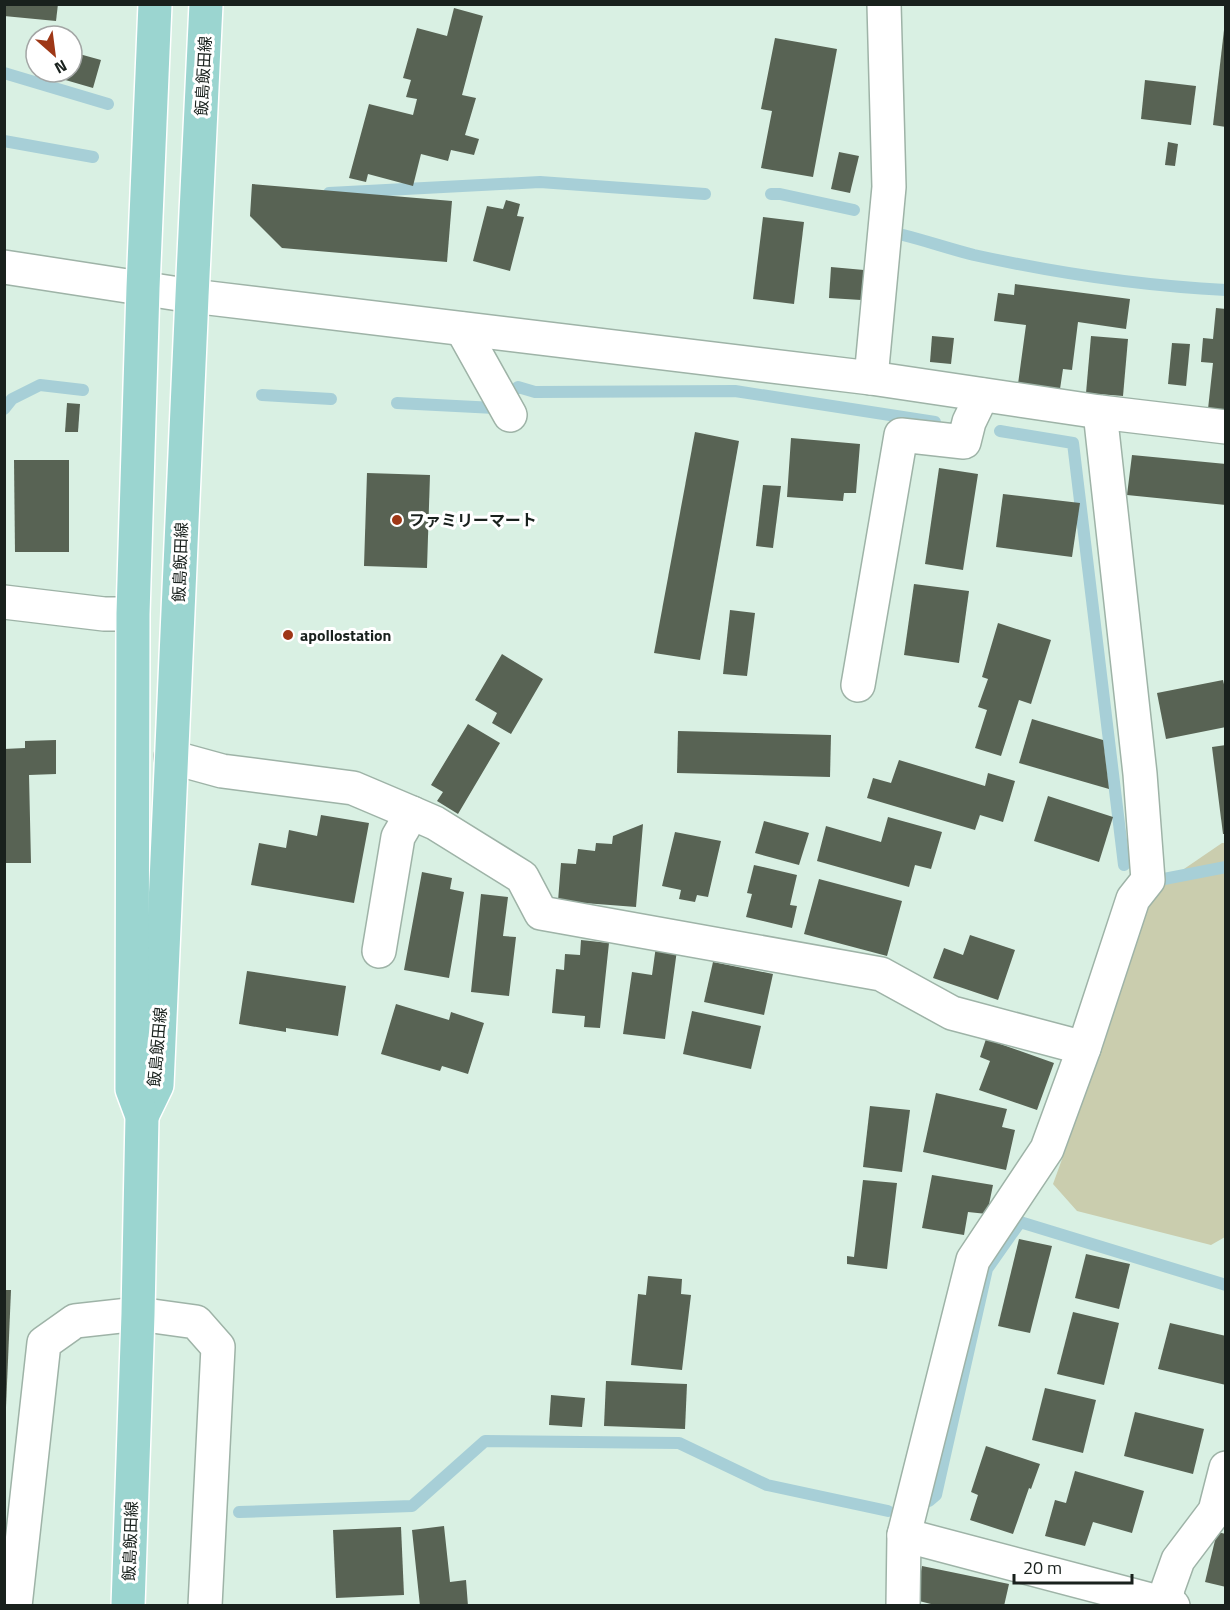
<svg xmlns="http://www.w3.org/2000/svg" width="1230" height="1610" viewBox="0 0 1230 1610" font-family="'Titillium Web','Noto Sans JP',sans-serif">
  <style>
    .green { fill: #cacdae }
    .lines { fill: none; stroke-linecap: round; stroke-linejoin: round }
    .stream { stroke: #a7cfd7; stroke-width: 12 }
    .building { fill: #586354 }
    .minor-casing { stroke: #9eb3a7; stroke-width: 36 }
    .major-casing { stroke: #fff; stroke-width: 36 }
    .minor { stroke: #fff; stroke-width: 33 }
    .major { stroke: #9bd5d0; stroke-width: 33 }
    .poi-dot { fill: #9e3716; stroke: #fff; stroke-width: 2 }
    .labels { text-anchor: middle; stroke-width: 6; stroke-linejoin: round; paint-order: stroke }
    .street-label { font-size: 16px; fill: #19211d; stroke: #fff }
    .poi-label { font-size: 16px; font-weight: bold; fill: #19211d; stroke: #fff; text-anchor: start }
  </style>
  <rect width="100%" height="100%" fill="#d9f0e3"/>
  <polygon class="green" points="1222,843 1225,843 1225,1237 1211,1245 1077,1211 1053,1184 1069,1140 1143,897"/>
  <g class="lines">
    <g class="stream">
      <polyline points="4,73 108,104"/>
      <polyline points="4,141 93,157"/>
      <polyline points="329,193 540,182 705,194"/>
      <polyline points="771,194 780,194 854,210"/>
      <path d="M 903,235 C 927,241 950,249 974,255 C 1056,273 1142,286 1226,290"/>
      <polyline points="262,395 331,399"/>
      <polyline points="397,403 495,408 518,387 535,392 735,391 935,422"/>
      <polyline points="4,409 12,399 40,385 83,390"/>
      <polyline points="1000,431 1073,443 1124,865"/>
      <polyline points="1164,879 1226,867"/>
      <polyline points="929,1501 936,1495 987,1269 1020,1222 1226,1285"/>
      <polyline points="239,1512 412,1506 485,1441 679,1443 767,1485 888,1511"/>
    </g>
  </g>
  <g class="building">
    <polygon points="4,4 58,4 56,21 4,16"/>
    <polygon points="454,8 483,16 462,95 476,98 465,135 479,139 474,155 451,150 448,161 421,154 413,186 368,174 366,182 349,178 369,104 413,115 417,99 406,97 411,80 403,78 417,28 447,36"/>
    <polygon points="1224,30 1226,30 1226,127 1213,125"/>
    <polygon points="775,38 837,49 813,177 761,168 772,111 761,109"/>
    <polygon points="35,46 36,46 36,67 30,65"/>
    <polygon points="72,52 101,60 93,88 62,79 64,74 57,73 72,72"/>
    <polygon points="1145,80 1196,86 1191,125 1141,119"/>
    <polygon points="1168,142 1178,144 1175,166 1165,165"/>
    <polygon points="839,152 859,156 850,193 831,189"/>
    <polygon points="252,184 452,201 447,262 282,248 250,216"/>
    <polygon points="506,200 520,204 517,216 524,217 510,271 473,261 487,206 503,209"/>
    <polygon points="763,217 804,222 794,304 753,299"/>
    <polygon points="831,267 864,270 861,300 829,298"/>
    <polygon points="1015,284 1130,299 1126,329 1078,322 1072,370 1063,369 1060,389 1018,384 1026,325 994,321 998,293 1014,295"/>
    <polygon points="1216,308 1226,309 1226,410 1208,409 1213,363 1201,362 1203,338 1213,339"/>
    <polygon points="932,336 954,338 951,364 930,362"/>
    <polygon points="1091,336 1128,339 1123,396 1086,393"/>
    <polygon points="1172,343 1190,344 1186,386 1168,384"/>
    <polygon points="67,403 80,404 78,432 65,432"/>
    <polygon points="695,432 739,441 700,660 654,653"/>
    <polygon points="791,438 860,444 856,493 844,493 843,501 787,497"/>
    <polygon points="1132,455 1226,464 1226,505 1127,495"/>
    <polygon points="14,460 69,460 69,552 15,552"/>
    <polygon points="939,468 978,474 963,570 925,564"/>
    <polygon points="367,473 430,475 427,568 364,566"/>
    <polygon points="763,485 781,486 773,548 756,546"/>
    <polygon points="1003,494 1080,503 1072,557 996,547"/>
    <polygon points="914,584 969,591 959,663 904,655"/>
    <polygon points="730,610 755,613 747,676 723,674"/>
    <polygon points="998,623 1051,640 1031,704 1019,700 1001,756 975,748 987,710 978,707 988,679 982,677"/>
    <polygon points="502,654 543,679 511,734 492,723 497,713 475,700"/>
    <polygon points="1223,680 1226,693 1226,727 1166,739 1157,693"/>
    <polygon points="1032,719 1103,740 1109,789 1019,763"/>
    <polygon points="468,724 500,743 458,814 437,801 443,792 431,785"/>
    <polygon points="678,731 831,735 830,777 677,773"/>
    <polygon points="56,740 56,774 29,775 31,863 4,863 4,749 25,748 25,741"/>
    <polygon points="1226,745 1226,834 1223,834 1212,747"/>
    <polygon points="899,760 985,786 988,773 1015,781 1003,822 980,815 975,830 867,798 873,778 891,783"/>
    <polygon points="1048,796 1113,817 1099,862 1034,841"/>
    <polygon points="321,815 369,823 354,903 251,885 259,843 286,848 289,830 317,836"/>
    <polygon points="888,817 942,832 931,869 915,865 909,887 817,861 826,826 881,842"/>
    <polygon points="764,821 809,833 799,865 755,853"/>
    <polygon points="643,824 636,907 558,901 561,863 576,864 578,849 595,851 596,843 612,844 613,836"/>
    <polygon points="675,832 721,841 708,897 697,895 695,902 679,899 681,890 662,886"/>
    <polygon points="754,865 797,875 790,905 797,906 792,928 746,917 752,894 747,893"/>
    <polygon points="422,872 452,878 450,889 464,892 449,978 404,970"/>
    <polygon points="819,879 902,901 887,956 804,934"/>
    <polygon points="481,894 508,897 503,936 516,937 509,996 471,992"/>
    <polygon points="970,935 1015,950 998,1000 933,978 944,948 963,955"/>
    <polygon points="581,940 609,943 600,1028 584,1027 585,1016 552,1013 556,969 564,970 565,954 580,955"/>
    <polygon points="656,946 677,950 665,1039 623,1034 632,972 652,975"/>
    <polygon points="713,962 773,974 764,1015 704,1002"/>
    <polygon points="247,971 346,986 338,1036 286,1028 286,1032 239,1024"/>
    <polygon points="396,1004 449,1020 451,1012 484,1023 468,1074 442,1066 440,1071 381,1054"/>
    <polygon points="692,1011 761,1026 751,1069 683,1054"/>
    <polygon points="986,1039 1054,1063 1037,1110 979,1090 990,1061 980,1057"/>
    <polygon points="936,1093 1007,1109 1002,1127 1015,1130 1006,1170 923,1152"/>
    <polygon points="870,1106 910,1110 902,1172 863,1167"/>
    <polygon points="932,1175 993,1185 987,1214 968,1212 964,1235 922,1228"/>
    <polygon points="863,1180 897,1183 887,1269 847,1264 847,1256 854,1257"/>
    <polygon points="1019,1239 1052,1246 1030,1333 998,1326"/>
    <polygon points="1086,1254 1130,1264 1119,1309 1075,1298"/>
    <polygon points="648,1276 682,1279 681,1294 691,1295 682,1370 631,1365 638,1294 646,1295"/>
    <polygon points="4,1290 11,1290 6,1407 4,1407"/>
    <polygon points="1073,1312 1119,1323 1104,1385 1057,1374"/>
    <polygon points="1170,1323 1226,1336 1226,1385 1158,1369"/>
    <polygon points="606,1381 687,1384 685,1429 604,1426"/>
    <polygon points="1045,1388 1096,1400 1083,1453 1032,1440"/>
    <polygon points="551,1395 585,1398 582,1427 549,1425"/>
    <polygon points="1135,1412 1204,1429 1193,1474 1124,1456"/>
    <polygon points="986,1446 1040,1464 1031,1489 1029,1488 1013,1534 970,1520 978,1495 971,1492"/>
    <polygon points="1075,1471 1144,1491 1132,1533 1093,1522 1085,1546 1045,1536 1055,1500 1066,1503"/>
    <polygon points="444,1526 450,1582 466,1580 468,1606 420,1606 412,1530"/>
    <polygon points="401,1527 404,1595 336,1598 333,1530"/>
    <polygon points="1217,1532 1226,1534 1226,1587 1205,1582"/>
    <polygon points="922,1566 1009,1584 1004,1606 939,1606 915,1600"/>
  </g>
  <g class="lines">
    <g class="minor-casing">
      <g id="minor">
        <polyline points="4,267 192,296 871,378 1100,412 1226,427"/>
        <polyline points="462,329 510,415"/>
        <polyline points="871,378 889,187 884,4"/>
        <polyline points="4,602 104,614 133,614"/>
        <polyline points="858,685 901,435 964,442 969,422 982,395"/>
        <polyline points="171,757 222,771 353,788 412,813 435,823 522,877 541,913 881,974 952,1013 1084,1048"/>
        <polyline points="379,951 398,837 412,813"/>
        <polyline points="904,1535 1173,1606"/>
        <polyline points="1166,1604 1168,1588 1178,1560 1215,1511 1226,1468"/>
        <polyline points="15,1606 44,1343 75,1321 138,1314 196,1322 218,1347 205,1606"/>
        <polyline points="903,1606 904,1535 973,1260 1047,1149 1084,1048 1133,899 1148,880 1140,774 1100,412"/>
      </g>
    </g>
    <g class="major-casing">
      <g id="major">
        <polyline points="142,1116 157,1085 192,296 206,4"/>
        <polyline points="128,1606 138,1314 142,1116 132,1089 133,614 143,288 155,4"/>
      </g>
    </g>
    <use href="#minor" class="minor"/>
    <use href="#major" class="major"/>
  </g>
  <g class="poi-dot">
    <circle cx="397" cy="520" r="6"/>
    <circle cx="288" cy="635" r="6"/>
  </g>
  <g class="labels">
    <g class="street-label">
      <text transform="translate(203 76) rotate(-87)" y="6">飯島飯田線</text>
      <text transform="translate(180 562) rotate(-88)" y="6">飯島飯田線</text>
      <text transform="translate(157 1047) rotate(-85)" y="6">飯島飯田線</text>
      <text transform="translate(130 1541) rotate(-88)" y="6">飯島飯田線</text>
    </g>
    <g class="poi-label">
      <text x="409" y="526">ファミリーマート</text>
      <text x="300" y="641">apollostation</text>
    </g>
  </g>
  <rect width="1230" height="1610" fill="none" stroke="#19211d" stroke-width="12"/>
  <g transform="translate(54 54) rotate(152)"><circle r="28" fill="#ffffff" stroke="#a3a6a5" stroke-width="1.5"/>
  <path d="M0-4.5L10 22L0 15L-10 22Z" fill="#9e3716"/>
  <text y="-9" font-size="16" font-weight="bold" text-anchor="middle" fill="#19211d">N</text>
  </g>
  <path d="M1014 1574v9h118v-9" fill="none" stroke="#19211d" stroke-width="3"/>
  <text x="1023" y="1574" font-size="18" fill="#19211d" stroke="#ffffff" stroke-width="4.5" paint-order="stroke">20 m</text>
</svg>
